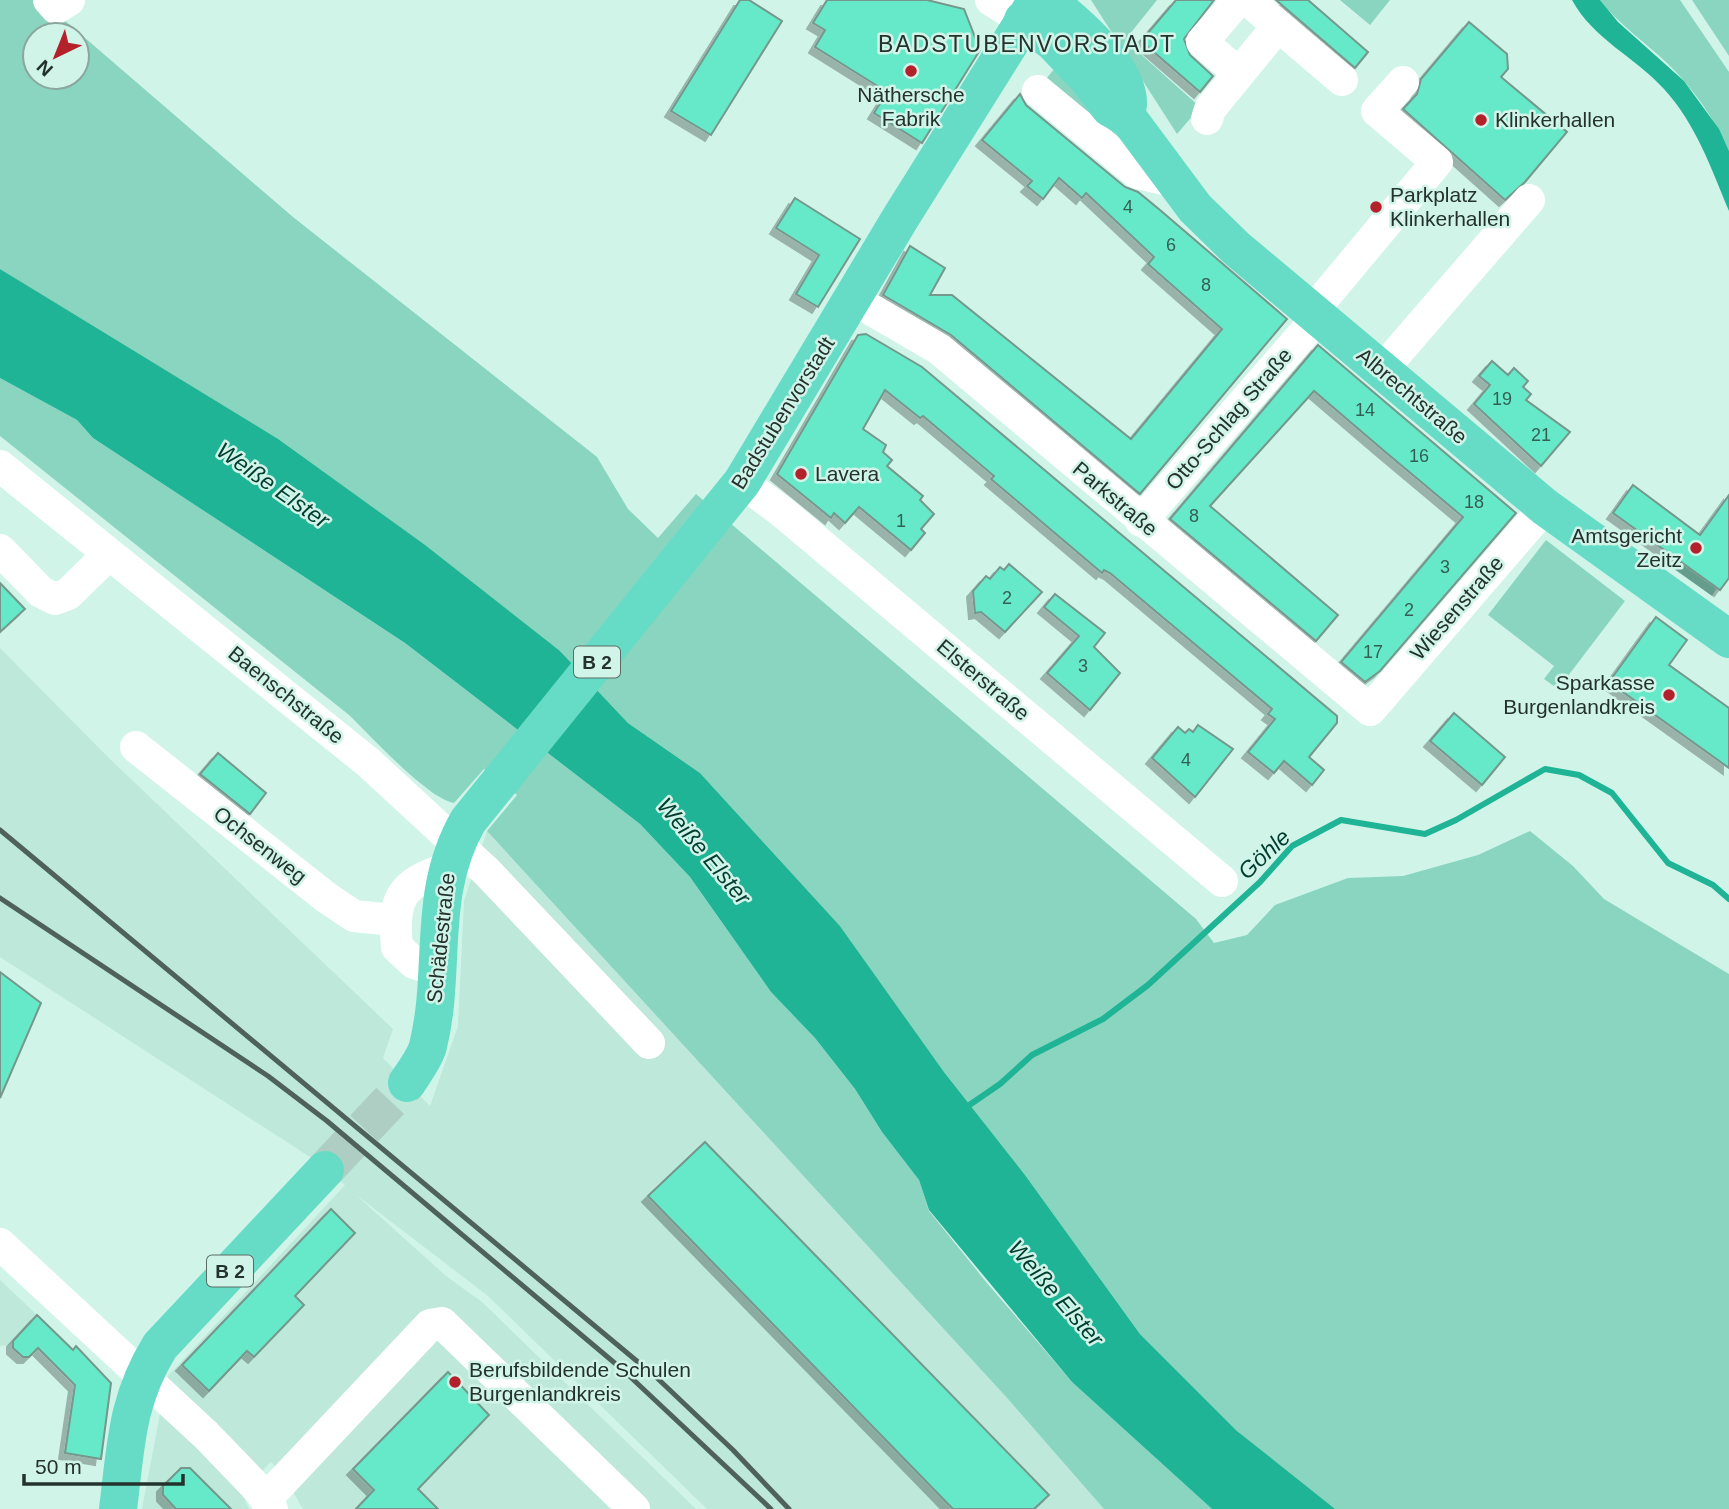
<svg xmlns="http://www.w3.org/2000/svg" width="1729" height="1509" viewBox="0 0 1729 1509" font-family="Helvetica,sans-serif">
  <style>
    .built { fill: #bde8da }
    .green { fill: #8ad5bf; fill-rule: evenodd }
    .water { fill: #1eb495 }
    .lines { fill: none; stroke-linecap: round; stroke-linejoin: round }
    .stream { stroke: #1eb495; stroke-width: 6 }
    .building { fill: #66e9c8; stroke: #75978c; stroke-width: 2; filter: url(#shadow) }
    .major-tunnel { stroke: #aecdc3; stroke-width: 38; stroke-dasharray: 38 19; stroke-linecap: butt }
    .minor { stroke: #fff; stroke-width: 32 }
    .major { stroke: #66dcc7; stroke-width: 38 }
    .rail { stroke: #4e615b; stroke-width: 5 }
    .poi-dot { fill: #b3212b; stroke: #d1f4e9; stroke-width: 2.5 }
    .labels { text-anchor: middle; stroke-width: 5; stroke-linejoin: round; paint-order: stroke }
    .number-label { font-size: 18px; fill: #346054 }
    .shield { fill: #d1f4e9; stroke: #586c65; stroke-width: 2 }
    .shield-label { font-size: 19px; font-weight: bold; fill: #24322d }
    .poi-label { font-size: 21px; fill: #24322d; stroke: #d1f4e9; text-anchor: start }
    .street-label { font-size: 21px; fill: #24322d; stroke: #d1f4e9 }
    .neighbourhood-label { font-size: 23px; letter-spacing: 2px; fill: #24322d; stroke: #d1f4e9 }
    .water-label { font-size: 23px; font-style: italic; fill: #003d30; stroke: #d1f4e9 }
  </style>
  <defs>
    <filter id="shadow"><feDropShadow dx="-6" dy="6" stdDeviation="0" flood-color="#0004"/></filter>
  </defs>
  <rect width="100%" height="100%" fill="#d1f4e9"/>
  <g class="built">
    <polygon points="0,648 111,760 393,1029 383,1058 430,1106 458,1026 464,901 487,831 1008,1399 1104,1509 707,1509 488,1296 355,1194 446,1276 482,1302 696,1509 303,1509 284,1476 271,1462 241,1492 249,1509 142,1509 167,1377 345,1185 310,1157 0,957"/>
    <polygon points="0,1280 37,1315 10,1345 0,1346"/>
  </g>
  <g class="green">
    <path d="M 0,0 L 41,0 L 293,217 L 597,457 L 628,509 L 658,538 L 696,494 L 1196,919 L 1214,943 L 1247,935 L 1275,905 L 1348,878 L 1403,876 L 1478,855 L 1530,831 L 1573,866 L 1604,899 L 1729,974 L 1729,1509 L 1335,1509 L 1324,1502 L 1237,1431 L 1140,1334 L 1025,1175 L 944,1072 L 840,926 L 700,773 L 628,723 L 560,651 L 135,354 L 0,269 ZM 35,35 L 77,35 L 77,77 L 35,77 Z"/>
    <polygon points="1091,0 1157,0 1125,40 1200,107 1177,134"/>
    <polygon points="1340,0 1390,0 1370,25"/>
    <path d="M 1600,0 L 1680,0 L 1729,72 L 1729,151 C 1714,118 1693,88 1667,63 C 1644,41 1619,25 1600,0 Z"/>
    <polygon points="1692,0 1729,0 1729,56"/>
    <polygon points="1060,62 1121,140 1046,79"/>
    <path d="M 0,378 L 77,420 L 93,438 L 405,643 L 640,824 L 690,877 L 771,992 L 815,1038 L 855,1089 L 882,1132 L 919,1180 L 929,1211 L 987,1283 L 1072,1382 L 1212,1509 L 1104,1509 L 1008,1399 L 487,831 L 517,795 L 484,769 L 454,803 C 427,798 371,736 349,715 L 0,436 Z"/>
    <polygon points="1546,540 1625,601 1558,689 1544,679 1554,666 1488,615"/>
    <polygon points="1680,561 1717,588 1712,596 1675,570"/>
  </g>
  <g class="water">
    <path d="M 1572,0 L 1600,0 L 1618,22 L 1684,81 L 1719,129 L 1729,151 L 1729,211 C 1711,168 1696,124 1664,89 C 1635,57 1593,39 1572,0 Z"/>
    <polygon points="0,269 278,439 425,545 560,651 628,723 700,773 840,926 944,1072 1025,1175 1140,1334 1237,1431 1335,1509 1212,1509 1072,1382 929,1210 919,1180 882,1132 855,1089 815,1038 771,992 690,877 640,824 405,643 93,438 77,420 0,378"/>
  </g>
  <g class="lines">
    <polyline class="stream" points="965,1108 1000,1084 1032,1055 1103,1019 1148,985 1260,882 1292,846 1341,820 1425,834 1456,820 1545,769 1579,775 1612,793 1668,863 1713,885 1729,899"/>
  </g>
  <g class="building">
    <polygon points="740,0 749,0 782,21 711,135 671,111"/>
    <polygon points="827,0 927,0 964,9 980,50 922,143 874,113 887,92 815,47 825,30 813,23"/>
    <polygon points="1176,0 1214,0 1184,39 1190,55 1213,76 1200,92 1141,41"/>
    <polygon points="1276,0 1308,0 1368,52 1355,68"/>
    <polygon points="1469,22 1507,54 1508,69 1501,77 1567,132 1525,182 1505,200 1403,109 1417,94 1421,79"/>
    <polygon points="1020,94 1026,105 1125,187 1138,192 1160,210 1287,319 1140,494 951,335 883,295 910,246 945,268 930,295 952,295 1131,439 1222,329 1148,264 1154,257 1086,193 1082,198 1059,178 1043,199 1027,186 1032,181 982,140"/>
    <polygon points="795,198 860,239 818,307 796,294 819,255 776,228"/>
    <polygon points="866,334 922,367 1337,716 1337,723 1309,757 1324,770 1312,785 1284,761 1274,773 1248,752 1275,719 1268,714 1272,709 1110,573 1104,570 1102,573 991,479 994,476 923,416 920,418 885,390 863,429 886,445 883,452 892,460 887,466 923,496 920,500 934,514 921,529 925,533 911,550 859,507 845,523 834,513 831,518 777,474 858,335"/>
    <polygon points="1318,345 1516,513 1380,671 1365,682 1341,662 1463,517 1383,450 1314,391 1210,506 1338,615 1316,641 1170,519"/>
    <polygon points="1492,361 1508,375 1514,368 1528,381 1523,387 1531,394 1526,400 1570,432 1541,466 1474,404 1490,385 1479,376"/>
    <polygon points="1633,485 1700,535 1729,495 1729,578 1720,590 1613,513"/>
    <polygon points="1009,564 1042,592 1005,632 981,612 975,613 973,591 986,576 990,579 1000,567 1004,570"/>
    <polygon points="0,583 25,609 0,632"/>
    <polygon points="1055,594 1105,633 1094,647 1120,673 1090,710 1047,673 1079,636 1044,607"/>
    <polygon points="1656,617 1687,640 1669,665 1729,708 1729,768 1609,682"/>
    <polygon points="1454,713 1505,757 1482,785 1430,741"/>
    <polygon points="1198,725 1233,749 1195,797 1152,758 1178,727 1185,733 1189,729 1193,732"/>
    <polygon points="218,753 266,793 250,814 200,774"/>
    <polygon points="0,972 41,1003 0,1098"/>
    <polygon points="705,1142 1049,1495 1034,1509 953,1509 648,1196"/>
    <polygon points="331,1209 355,1233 295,1296 304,1305 254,1357 247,1351 209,1391 182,1365"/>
    <polygon points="37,1315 73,1350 76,1346 111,1383 101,1459 65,1453 75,1385 38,1348 29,1357 23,1357 13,1348 13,1341"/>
    <polygon points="448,1372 489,1415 418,1489 438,1509 356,1509 374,1490 353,1469"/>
    <polygon points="181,1468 190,1468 231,1509 176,1509 163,1495 163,1486"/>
  </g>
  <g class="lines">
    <polyline class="major-tunnel" points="325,1170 407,1083"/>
    <g class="minor">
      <polyline points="49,0 56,8 69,0"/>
      <polyline points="991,0 1023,20"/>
      <polyline points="1238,0 1202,42 1238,73"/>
      <polyline points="1248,0 1342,80"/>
      <polyline points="1038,91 1137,173 1172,181"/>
      <polyline points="1207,119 1210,109 1278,26"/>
      <polyline points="853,299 939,349 1370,710 1545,507"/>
      <polyline points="1312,312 1437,162 1377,111 1403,82"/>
      <polyline points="1382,370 1529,200"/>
      <polyline points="0,466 369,763 487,872 649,1043"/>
      <polyline points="742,482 781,511 1222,881"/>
      <polyline points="1141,521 1318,317"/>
      <polyline points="0,550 41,592 55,599 68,594 108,555"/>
      <polyline points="136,747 327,898 354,916 394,920"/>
      <path d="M 436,970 L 414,963 L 397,947 C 392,899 401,883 446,869"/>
      <polyline points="0,1244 206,1435 259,1490 272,1509"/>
      <polyline points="266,1499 430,1325 442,1323 634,1509"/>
    </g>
    <g class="major">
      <path d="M 1047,0 C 1074,21 1130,68 1128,105"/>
      <polyline points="1023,20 1053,42 1090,81 1110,108 1128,118 1195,208 1236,248 1545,507 1729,639"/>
      <path d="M 407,1083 C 414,1072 425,1058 428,1046 C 447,969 426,894 468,821 L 742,482 L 901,217 L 1037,0"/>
      <path d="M 118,1509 C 126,1446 126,1401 160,1346 L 325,1170"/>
    </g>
    <g class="rail">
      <polyline points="0,830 656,1377 733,1450 789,1509"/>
      <polyline points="0,898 268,1076 327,1121 623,1370 771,1509"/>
    </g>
  </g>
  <g class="poi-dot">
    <circle cx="911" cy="71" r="7"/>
    <circle cx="1481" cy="120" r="7"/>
    <circle cx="1376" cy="207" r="7"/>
    <circle cx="801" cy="474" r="7"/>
    <circle cx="1696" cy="548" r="7"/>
    <circle cx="1669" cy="695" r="7"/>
    <circle cx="455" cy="1382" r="7"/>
  </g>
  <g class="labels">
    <g class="number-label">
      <text x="1128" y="213">4</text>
      <text x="1171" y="251">6</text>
      <text x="1206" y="291">8</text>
      <text x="1502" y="405">19</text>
      <text x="1365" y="416">14</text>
      <text x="1541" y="441">21</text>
      <text x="1419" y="462">16</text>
      <text x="1474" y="508">18</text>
      <text x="1194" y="522">8</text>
      <text x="901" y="527">1</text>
      <text x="1445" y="573">3</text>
      <text x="1007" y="604">2</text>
      <text x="1409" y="616">2</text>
      <text x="1373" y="658">17</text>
      <text x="1083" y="672">3</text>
      <text x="1186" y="766">4</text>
    </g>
    <g class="shield">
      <rect x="574" y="646.5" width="46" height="31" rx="5"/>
      <rect x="207" y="1255.5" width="46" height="31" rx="5"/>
    </g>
    <g class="shield-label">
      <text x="597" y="669">B 2</text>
      <text x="230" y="1278">B 2</text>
    </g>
    <g class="poi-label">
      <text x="911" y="102" text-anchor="middle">Näthersche<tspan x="911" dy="24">Fabrik</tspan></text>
      <text x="1495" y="127">Klinkerhallen</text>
      <text x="1390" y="202">Parkplatz<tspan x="1390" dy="24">Klinkerhallen</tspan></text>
      <text x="815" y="481">Lavera</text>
      <text x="1682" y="543" text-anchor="end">Amtsgericht<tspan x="1682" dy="24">Zeitz</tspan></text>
      <text x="1655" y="690" text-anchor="end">Sparkasse<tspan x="1655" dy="24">Burgenlandkreis</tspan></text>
      <text x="469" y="1377">Berufsbildende Schulen<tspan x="469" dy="24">Burgenlandkreis</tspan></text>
    </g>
    <g class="street-label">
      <text transform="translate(1412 396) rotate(40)" y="7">Albrechtstraße</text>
      <text transform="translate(783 413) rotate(-58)" y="7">Badstubenvorstadt</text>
      <text transform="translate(1229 419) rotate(-49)" y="7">Otto-Schlag Straße</text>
      <text transform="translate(1115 499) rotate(40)" y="7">Parkstraße</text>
      <text transform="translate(1457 608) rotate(-49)" y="7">Wiesenstraße</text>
      <text transform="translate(983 680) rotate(40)" y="7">Elsterstraße</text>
      <text transform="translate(286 695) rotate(39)" y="7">Baenschstraße</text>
      <text transform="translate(260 845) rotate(38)" y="7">Ochsenweg</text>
      <text transform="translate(441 938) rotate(-84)" y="7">Schädestraße</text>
    </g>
    <g class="neighbourhood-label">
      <text x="1027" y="52">BADSTUBENVORSTADT</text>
    </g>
    <g class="water-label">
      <text transform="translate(273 485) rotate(35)" y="8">Weiße Elster</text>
      <text transform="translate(704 851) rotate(50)" y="8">Weiße Elster</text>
      <text transform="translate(1264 854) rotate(-43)" y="8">Göhle</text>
      <text transform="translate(1056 1293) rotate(49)" y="8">Weiße Elster</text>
    </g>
  </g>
  <g transform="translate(56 56) rotate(223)"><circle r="33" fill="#d1f4e9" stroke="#8ca69e" stroke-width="2"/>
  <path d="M0-5L12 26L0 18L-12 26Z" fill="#b3212b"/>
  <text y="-10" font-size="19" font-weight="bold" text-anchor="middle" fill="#24322d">N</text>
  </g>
  <path d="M24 1474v10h159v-10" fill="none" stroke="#24322d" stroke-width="3.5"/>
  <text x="35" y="1474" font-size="21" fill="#24322d" stroke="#d1f4e9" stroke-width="5" paint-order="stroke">50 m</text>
</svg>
